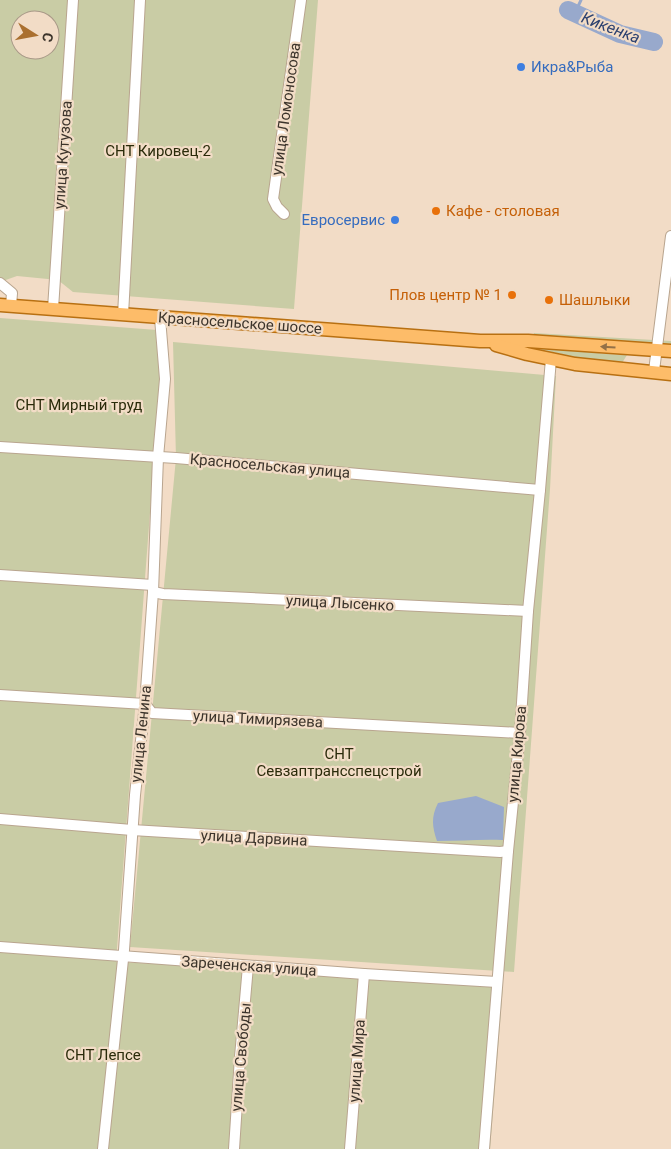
<svg xmlns="http://www.w3.org/2000/svg" width="671" height="1149" viewBox="0 0 671 1149" font-family="Roboto,sans-serif">
  <style>
    .green { fill: #c9cca5; fill-rule: evenodd }
    .water { fill: #98a9cc }
    .lines { fill: none; stroke-linecap: round; stroke-linejoin: round }
    .stream { stroke: #98a9cc; stroke-width: 3 }
    .river { stroke: #98a9cc; stroke-width: 18 }
    .minor-casing { stroke: #b9a58f; stroke-width: 12 }
    .major-casing { stroke: #b87012; stroke-width: 15 }
    .minor { stroke: #fff; stroke-width: 10 }
    .major { stroke: #fdbc69; stroke-width: 12 }
    .oneway { fill: #937147 }
    .shop-dot { fill: #3f7fe0; stroke: #f2dcc6; stroke-width: 2 }
    .food-dot { fill: #e8710a; stroke: #f2dcc6; stroke-width: 2 }
    .labels { text-anchor: middle; stroke-width: 4.5; stroke-linejoin: round; paint-order: stroke }
    .shop-label { font-size: 15px; fill: #366cbe; stroke: #f2dcc6; text-anchor: start }
    .street-label { font-size: 15px; fill: #3c342b; stroke: #f2dcc6 }
    .park-label { font-size: 15px; fill: #2a2b0a; stroke: #f2dcc6 }
    .food-label { font-size: 15px; fill: #c56008; stroke: #f2dcc6; text-anchor: start }
    .water-label { font-size: 16px; font-style: italic; fill: #2b406f; stroke: #f2dcc6 }
  </style>
  <rect width="100%" height="100%" fill="#f2dcc6"/>
  <g class="green">
    <path d="M 0,0 L 318,0 L 294,309 L 73,292 L 58,280 L 17,276 L 0,282 ZM 20,20 L 50,20 L 50,50 L 20,50 Z"/>
    <polygon points="0,318 157,330 160,380 116,962 364,974 503,986 490,1149 0,1149"/>
    <polygon points="534,333 671,341 671,346 533,337"/>
    <polygon points="173,342 556,376 550,489 514,972 130,947 176,458"/>
    <polygon points="535,344 605,354 627,355 622,363 589,360 534,348"/>
  </g>
  <path class="water" d="M 476,796 L 504,807 L 503,840 C 481,839 459,841 437,841 C 432,826 431,817 438,803 Z"/>
  <g class="lines">
    <polyline class="stream" points="575,13 581,0"/>
    <polyline class="river" points="568,10 620,34 654,42"/>
    <g class="minor-casing">
      <g id="minor">
        <polyline points="284,214 277,207 273,199 301,0"/>
        <polyline points="0,283 12,293 11,306"/>
        <polyline points="53,309 73,0"/>
        <polyline points="123,315 140,0"/>
        <polyline points="654,371 671,236"/>
        <polyline points="0,447 176,458 540,490"/>
        <polyline points="0,575 153,585"/>
        <polyline points="153,592 163,594 528,611"/>
        <polyline points="0,695 145,704 152,713 520,733"/>
        <polyline points="0,819 132,830 500,852 508,851"/>
        <polyline points="0,947 364,974 497,982"/>
        <polyline points="103,1149 124,950 135,795 145,704 153,592 158,457 165,379 160,318"/>
        <polyline points="234,1149 240,1057 248,966"/>
        <polyline points="350,1149 364,974"/>
        <polyline points="484,1149 508,851 520,733 528,611 540,490 551,359"/>
      </g>
    </g>
    <g class="major-casing">
      <g id="major">
        <polyline points="0,305 480,341 528,341 671,351"/>
        <polyline points="496,345 527,354 575,364 671,374"/>
      </g>
    </g>
    <use href="#minor" class="minor"/>
    <use href="#major" class="major"/>
  </g>
  <defs><path id="oneway-solid" d="M-6-.8H1V-3.2L6.5 0L1 3.2V.8H-6Z" transform="scale(1.25)"/></defs>
  <use class="oneway" href="#oneway-solid" transform="translate(608 347) rotate(-176)"/>
  <g class="shop-dot">
    <circle cx="521" cy="67" r="5"/>
    <circle cx="395" cy="220" r="5"/>
  </g>
  <g class="food-dot">
    <circle cx="436" cy="211" r="5"/>
    <circle cx="512" cy="295" r="5"/>
    <circle cx="549" cy="300" r="5"/>
  </g>
  <g class="labels">
    <g class="shop-label">
      <text x="531" y="72">Икра&amp;Рыба</text>
      <text x="385" y="225" text-anchor="end">Евросервис</text>
    </g>
    <g class="street-label">
      <text transform="translate(286 109) rotate(-82)" y="5">улица Ломоносова</text>
      <text transform="translate(63 155) rotate(-86)" y="5">улица Кутузова</text>
      <text transform="translate(240 323) rotate(4)" y="5">Красносельское шоссе</text>
      <text transform="translate(270 466) rotate(5)" y="5">Красносельская улица</text>
      <text transform="translate(340 603) rotate(3)" y="5">улица Лысенко</text>
      <text transform="translate(258 719) rotate(3)" y="5">улица Тимирязева</text>
      <text transform="translate(141 734) rotate(-84)" y="5">улица Ленина</text>
      <text transform="translate(517 754) rotate(-85)" y="5">улица Кирова</text>
      <text transform="translate(254 838) rotate(3)" y="5">улица Дарвина</text>
      <text transform="translate(249 966) rotate(4)" y="5">Зареченская улица</text>
      <text transform="translate(241 1057) rotate(-85)" y="5">улица Свободы</text>
      <text transform="translate(357 1061) rotate(-86)" y="5">улица Мира</text>
    </g>
    <g class="park-label">
      <text x="158" y="156">СНТ Кировец-2</text>
      <text x="79" y="410">СНТ Мирный труд</text>
      <text x="339" y="759">СНТ<tspan x="339" dy="17">Севзаптрансспецстрой</tspan></text>
      <text x="103" y="1060">СНТ Лепсе</text>
    </g>
    <g class="food-label">
      <text x="446" y="216">Кафе - столовая</text>
      <text x="502" y="300" text-anchor="end">Плов центр № 1</text>
      <text x="559" y="305">Шашлыки</text>
    </g>
    <g class="water-label">
      <text transform="translate(611 27) rotate(21)" y="6">Кикенка</text>
    </g>
  </g>
  <g transform="translate(35 35) rotate(101)"><circle r="24" fill="#f2dcc6" stroke="#a99988"/>
  <path d="M0-4L9 19L0 12L-9 19Z" fill="#aa7030"/>
  <text y="-8" font-size="14" font-weight="bold" text-anchor="middle" fill="#3c342b">С</text>
  </g>
</svg>
